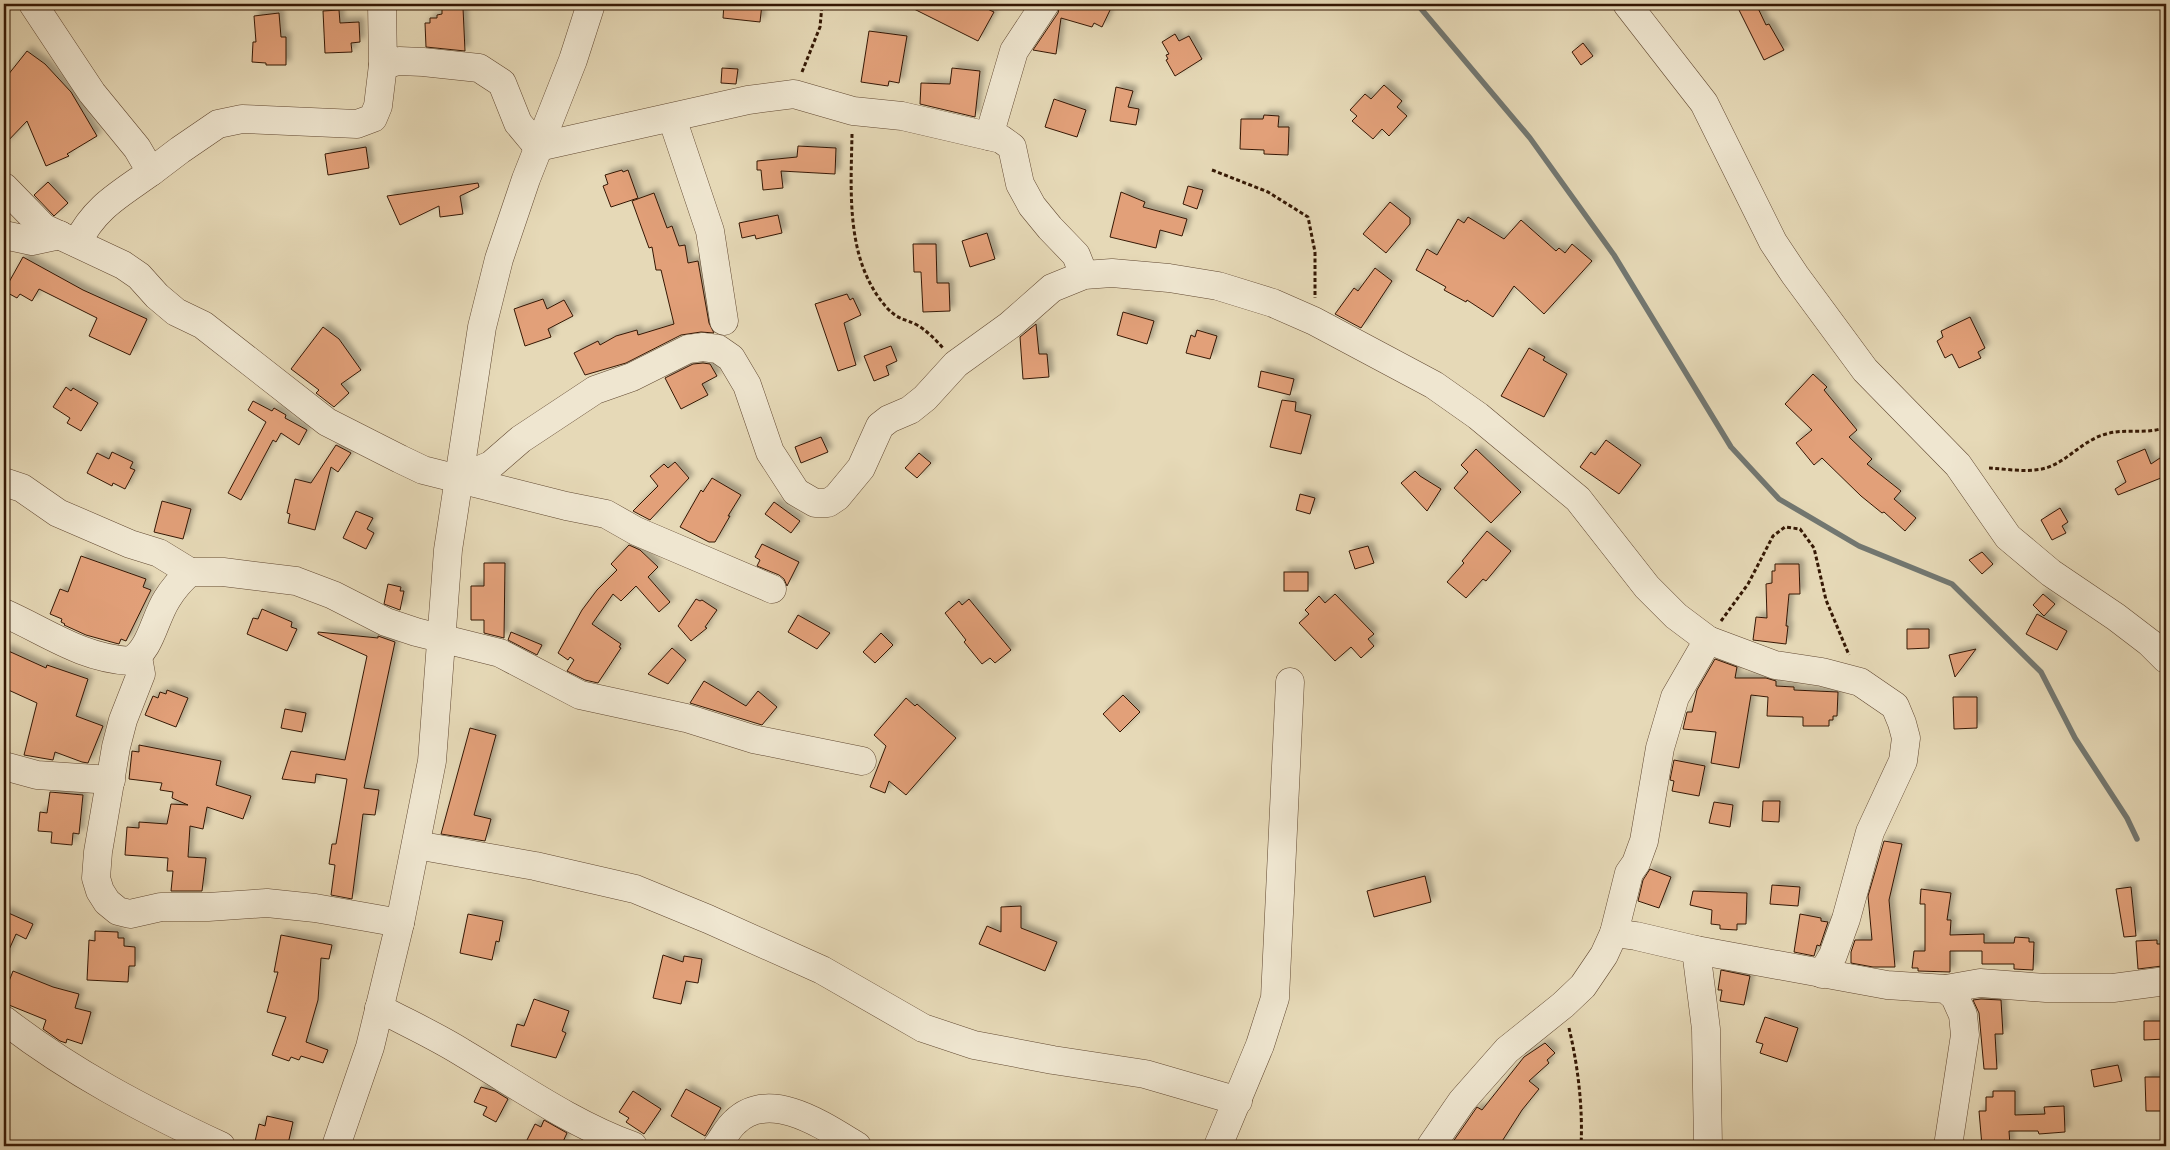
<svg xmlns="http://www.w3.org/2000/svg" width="2170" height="1150" viewBox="0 0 2170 1150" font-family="'Libre Caslon Text',serif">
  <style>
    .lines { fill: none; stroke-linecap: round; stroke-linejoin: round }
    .stream { stroke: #727771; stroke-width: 5.5 }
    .building { fill: #e2a079; stroke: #351804; filter: url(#shadow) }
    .minor-casing { stroke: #614831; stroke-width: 29 }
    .path { stroke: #351804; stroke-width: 3; stroke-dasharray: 4 2.5; stroke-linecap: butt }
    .minor { stroke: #efe6d0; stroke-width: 28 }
  </style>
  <defs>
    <filter id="shadow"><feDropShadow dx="4.5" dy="-4.5" stdDeviation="2.5" flood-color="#0004"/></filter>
  </defs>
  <rect width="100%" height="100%" fill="#e6d9b7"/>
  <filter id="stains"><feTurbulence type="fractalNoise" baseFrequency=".004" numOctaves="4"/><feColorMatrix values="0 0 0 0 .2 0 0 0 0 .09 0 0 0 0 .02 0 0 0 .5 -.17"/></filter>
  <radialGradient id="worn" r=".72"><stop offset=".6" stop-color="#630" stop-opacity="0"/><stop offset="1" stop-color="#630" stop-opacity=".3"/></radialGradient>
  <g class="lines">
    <polyline class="stream" points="1417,4 1530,138 1614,255 1731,447 1779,499 1859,546 1952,584 2041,672 2075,738 2127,818 2137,839"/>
  </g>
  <g class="building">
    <polygon points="724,4 762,4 760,22 723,18"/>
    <polygon points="904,4 985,4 983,7 994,12 978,41"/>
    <polygon points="1060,4 1100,4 1111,8 1102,27 1094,23 1092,27 1061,18 1056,54 1033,50 1058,13"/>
    <polygon points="1736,4 1756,4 1766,25 1769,24 1784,50 1764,60"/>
    <polygon points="463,8 465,51 426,47 425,23 430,23 430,18 437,18 437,15 442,14 442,9"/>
    <polygon points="339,10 340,23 359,22 360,42 351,43 352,52 325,53 323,11"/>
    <polygon points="279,13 281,37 286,37 286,65 266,65 266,63 252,62 253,42 256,42 254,16"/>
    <polygon points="869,31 907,36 899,83 889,81 888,86 861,82"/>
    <polygon points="1175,34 1179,41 1189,36 1202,59 1175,76 1166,60 1168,59 1166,55 1169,54 1162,42"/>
    <polygon points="1583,43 1593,56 1581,65 1572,52"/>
    <polygon points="27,51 45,64 71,92 97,136 67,154 69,156 46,166 27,121 4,145 4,80"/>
    <polygon points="722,68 738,69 736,84 721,83"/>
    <polygon points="952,68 980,71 975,117 920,104 921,83 950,84"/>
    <polygon points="1384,85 1402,101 1397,107 1407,116 1389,136 1382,129 1373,139 1352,121 1357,116 1350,110 1365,94 1371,99"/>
    <polygon points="1116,87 1133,91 1128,107 1139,109 1136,125 1110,121"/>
    <polygon points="1054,99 1086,110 1077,137 1045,127"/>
    <polygon points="1264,115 1279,116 1278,127 1289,127 1288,155 1264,154 1264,150 1240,149 1241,119 1263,119"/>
    <polygon points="798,146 836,148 835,174 781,171 783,188 763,190 761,170 757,170 757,161 797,157"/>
    <polygon points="366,147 369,168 328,175 325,154"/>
    <polygon points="622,170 623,172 628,170 638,198 611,207 603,186 608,184 605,175"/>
    <polygon points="48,182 68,203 54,216 34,195"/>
    <polygon points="478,183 479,187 460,196 463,214 440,217 439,206 400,225 387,196"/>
    <polygon points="1188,186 1203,190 1197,209 1183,204"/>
    <polygon points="1121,192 1145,202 1143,207 1187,219 1182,236 1160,230 1156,248 1110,237"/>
    <polygon points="654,193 667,228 672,226 679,246 685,245 688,263 698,261 709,323 714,333 701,332 681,335 626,363 585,375 574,353 598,341 600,345 616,336 637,330 638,335 674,324 661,270 656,270 652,247 649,248 632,201"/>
    <polygon points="1390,202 1410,218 1410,224 1386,253 1363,234"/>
    <polygon points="778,215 782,233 756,239 755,235 742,238 739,223"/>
    <polygon points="1468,217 1504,239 1521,220 1556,251 1559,248 1565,253 1572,244 1592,261 1544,314 1514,286 1493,317 1467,300 1466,302 1444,290 1446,287 1416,270 1427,249 1437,255 1458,219 1464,223"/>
    <polygon points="987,233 995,259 970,267 962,241"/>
    <polygon points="913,244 936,244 937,283 949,283 950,311 923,312 921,272 914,272"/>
    <polygon points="23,257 83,290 147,319 130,355 89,336 97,318 39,289 32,301 20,294 17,298 4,291"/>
    <polygon points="1375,268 1392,281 1361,328 1335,314 1354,288 1358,291"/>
    <polygon points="847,294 850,300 853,298 861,315 844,323 856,365 838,371 815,304"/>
    <polygon points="543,299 547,309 564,300 573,316 548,329 551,337 525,346 514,309"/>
    <polygon points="1123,312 1154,321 1147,344 1117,335"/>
    <polygon points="1970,317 1985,348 1978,352 1981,358 1959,368 1952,354 1945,358 1937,341 1943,337 1941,331"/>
    <polygon points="1036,324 1039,354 1047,354 1049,377 1023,379 1020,337"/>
    <polygon points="323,327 339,339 361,370 341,384 349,393 334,407 316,393 319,390 291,369"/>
    <polygon points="1197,330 1217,336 1210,359 1186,353 1191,335 1195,337"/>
    <polygon points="891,346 897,361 886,366 889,375 874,381 864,356"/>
    <polygon points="1529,348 1545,357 1543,360 1567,374 1544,417 1501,396"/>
    <polygon points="703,363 710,364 717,376 702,384 708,395 681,409 665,378 693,364"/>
    <polygon points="1261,371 1294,379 1290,395 1258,387"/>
    <polygon points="1813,374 1827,387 1824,390 1857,430 1849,437 1872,459 1867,464 1901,491 1894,499 1916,518 1905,531 1884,512 1882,513 1861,496 1822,458 1814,465 1796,443 1812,430 1785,404"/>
    <polygon points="66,387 71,391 73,388 98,403 81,431 67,423 70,418 53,407"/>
    <polygon points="1282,400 1296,402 1295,411 1311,415 1301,454 1270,447"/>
    <polygon points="253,401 272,411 274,408 286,415 285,418 307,430 299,445 281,433 276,442 273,440 241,500 228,493 266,422 248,410"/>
    <polygon points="821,437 828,452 801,463 795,447"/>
    <polygon points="1606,440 1641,465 1619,494 1580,467 1591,452 1595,455"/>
    <polygon points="336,445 351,453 338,472 331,467 315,530 288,523 290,514 287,513 295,479 311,483"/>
    <polygon points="1476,449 1521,492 1491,523 1454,488 1468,472 1461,465"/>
    <polygon points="2145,449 2151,464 2166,454 2166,476 2118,495 2115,489 2126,482 2117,461"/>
    <polygon points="112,452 133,462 130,468 135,470 125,489 113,483 112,486 87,473 97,453 109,459"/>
    <polygon points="919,453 931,463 917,478 905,468"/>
    <polygon points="675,462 689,478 650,520 633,511 658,486 650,476 664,464 668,468"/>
    <polygon points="1415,471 1420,476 1441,489 1427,511 1401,483"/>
    <polygon points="712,478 741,495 728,516 730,516 715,542 709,542 680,527 701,490 703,492"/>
    <polygon points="1300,494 1315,498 1310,514 1296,510"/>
    <polygon points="162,501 191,509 183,539 154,532"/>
    <polygon points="774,502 800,521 791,533 765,514"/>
    <polygon points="2060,508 2068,522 2062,526 2066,533 2052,540 2041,520"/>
    <polygon points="356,511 373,518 367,529 374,533 366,549 343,538"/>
    <polygon points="1487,531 1511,551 1486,581 1483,579 1466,598 1447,582 1464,563 1462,561"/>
    <polygon points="762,544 799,562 787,586 784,579 779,575 757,566 760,560 755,557"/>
    <polygon points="629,545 640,550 658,567 648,577 670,602 659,612 636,586 621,601 613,594 592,624 621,644 619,647 621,648 598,683 585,680 567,671 574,660 570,657 568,660 558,653 582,610 597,590 617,570 611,564"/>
    <polygon points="1368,546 1374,563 1355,569 1349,551"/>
    <polygon points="1982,552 1993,564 1982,574 1969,560"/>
    <polygon points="81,556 146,579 143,587 151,590 126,641 121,639 119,644 115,643 86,635 64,625 65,624 61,622 62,619 50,614 60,589 68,592"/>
    <polygon points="484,563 505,563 504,638 484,633 484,620 471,620 471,586 484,586"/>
    <polygon points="1775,564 1799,564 1800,594 1789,594 1786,626 1788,626 1786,644 1753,640 1756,617 1767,618 1766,584 1772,583 1772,571 1775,571"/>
    <rect x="1284" y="572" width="24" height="19"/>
    <polygon points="388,584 401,587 400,591 404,591 400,610 384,604"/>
    <polygon points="1335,594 1374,634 1368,639 1374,646 1361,658 1351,647 1335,661 1299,623 1309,614 1305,610 1319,596 1325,603"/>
    <polygon points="2043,594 2055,604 2044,616 2033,605"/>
    <polygon points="696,599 700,601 702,600 717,610 705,627 707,628 691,641 678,626"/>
    <polygon points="969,599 1011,650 995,663 990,658 982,664 964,642 966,640 945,613 959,601 962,605"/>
    <polygon points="262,609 292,622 291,627 297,629 287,651 247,634 253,618 258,619"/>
    <polygon points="2037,614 2067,631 2057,650 2026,634"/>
    <polygon points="798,615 830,633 817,649 788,632"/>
    <polygon points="1907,629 1929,629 1929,648 1907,649"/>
    <polygon points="318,632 378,638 378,636 395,642 364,788 379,790 375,815 363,814 352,899 331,895 335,865 329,864 332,844 336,844 347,779 316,774 315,783 282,779 291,751 345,760 367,656 318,634"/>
    <polygon points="511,632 542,645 537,655 508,640"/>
    <polygon points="881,633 893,645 875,663 863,652"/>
    <polygon points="672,648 686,660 668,684 648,674"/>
    <polygon points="4,649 46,668 47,665 88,679 76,716 103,726 88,763 82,762 55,752 53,760 24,755 37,703 4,688"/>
    <polygon points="1976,649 1955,677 1949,655"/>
    <polygon points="1715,659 1737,667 1735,678 1766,678 1776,681 1776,686 1794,687 1794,690 1838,692 1837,716 1833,716 1833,720 1829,720 1829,726 1803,726 1803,717 1767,716 1768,697 1751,695 1739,768 1711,763 1716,732 1683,729 1687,712 1692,712 1697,690"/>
    <polygon points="704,681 746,706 758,691 777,707 762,725 690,703"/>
    <polygon points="167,690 188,698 176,727 145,715 153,696 158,698 160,692 166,694"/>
    <polygon points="1123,695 1140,712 1120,732 1103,714"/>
    <polygon points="1953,697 1977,697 1977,728 1954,729"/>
    <polygon points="906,698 915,706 917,704 956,738 906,795 889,781 885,793 870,787 886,746 874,735"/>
    <polygon points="285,709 306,713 302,732 281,728"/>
    <polygon points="470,728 496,735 474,815 491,819 485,841 441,834"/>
    <polygon points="139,745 221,761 216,785 251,796 243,819 207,807 203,829 190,826 188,857 206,858 202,891 171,891 173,871 167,871 168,858 125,855 127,827 139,828 139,822 167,824 171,804 188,805 172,798 173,792 160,790 162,783 129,779 132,751 139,752"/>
    <polygon points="1674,760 1705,766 1699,796 1672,791 1674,781 1670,780"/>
    <polygon points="50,792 83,795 79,834 73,833 72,845 51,843 52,832 38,831 40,812 47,813"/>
    <polygon points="1763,801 1780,801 1779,822 1762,821"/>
    <polygon points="1714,802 1733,805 1730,827 1709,823"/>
    <polygon points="1884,841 1902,844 1889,900 1895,967 1873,967 1851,963 1851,952 1855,940 1872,940 1868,896"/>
    <polygon points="1650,869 1671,877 1659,908 1638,901 1643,880"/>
    <polygon points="1425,876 1431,902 1374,917 1367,891"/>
    <polygon points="1772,885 1800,887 1798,906 1770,904"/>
    <polygon points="2131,887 2136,936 2124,937 2116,889"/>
    <polygon points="1921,889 1951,893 1947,920 1951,920 1950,935 1984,934 1984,943 2014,943 2015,937 2029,938 2029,942 2034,942 2033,970 2014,969 2014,964 1982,964 1982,951 1950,951 1950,972 1918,971 1918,968 1912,968 1914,951 1925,951 1925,904 1920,904"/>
    <polygon points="1693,891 1747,893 1746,924 1737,924 1737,930 1720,929 1720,925 1711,924 1712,910 1690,905"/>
    <polygon points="1021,906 1021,928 1057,942 1045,971 979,944 987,926 1001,932 1001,907"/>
    <polygon points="4,911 33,924 26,939 16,934 4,961"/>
    <polygon points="468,914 503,921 499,942 496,941 492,960 460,953"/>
    <polygon points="1800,914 1821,918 1821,921 1828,922 1820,946 1817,945 1814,956 1794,952"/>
    <polygon points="95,931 118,932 118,938 124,938 124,946 135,947 135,966 129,966 128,982 87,980 89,940 95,941"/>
    <polygon points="281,935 332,945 329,959 321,958 318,1000 306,1042 328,1050 323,1063 301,1056 299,1060 291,1057 289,1061 272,1055 286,1017 267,1012 278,972 274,972"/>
    <polygon points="2157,940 2157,944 2166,944 2166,962 2162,962 2162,966 2138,969 2136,941"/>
    <polygon points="663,955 683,962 684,956 702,959 698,983 686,981 681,1004 653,998"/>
    <polygon points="1721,970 1750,976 1744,1005 1720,1001 1722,990 1718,990"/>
    <polygon points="13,971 53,987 79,994 75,1008 91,1012 82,1044 67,1039 66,1043 60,1041 43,1029 46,1020 4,1003 4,994"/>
    <polygon points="534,999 569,1011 562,1031 566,1033 556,1058 511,1046 517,1024 524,1026"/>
    <polygon points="1981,999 2001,1000 2003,1034 1995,1034 1997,1069 1984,1069 1979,1013 1973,1000"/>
    <polygon points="1765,1017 1798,1028 1787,1062 1760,1053 1763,1044 1756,1042"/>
    <polygon points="2144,1021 2166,1021 2166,1039 2144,1040"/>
    <polygon points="1545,1043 1555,1053 1547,1060 1549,1063 1529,1081 1539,1089 1522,1110 1499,1146 1450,1146 1477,1107 1482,1110 1524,1057"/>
    <polygon points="2118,1065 2122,1081 2094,1087 2091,1070"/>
    <polygon points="2145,1077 2166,1077 2165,1111 2146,1111"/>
    <polygon points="481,1087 495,1091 508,1099 496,1122 483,1115 487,1107 474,1102"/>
    <polygon points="686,1089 721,1108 705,1136 671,1116"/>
    <polygon points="633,1091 661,1109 644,1134 626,1122 629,1118 619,1112"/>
    <polygon points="1993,1091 2015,1091 2015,1115 2045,1114 2044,1107 2064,1106 2065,1132 2039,1134 2038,1131 2009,1131 2010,1146 1982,1146 1979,1111 1986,1111 1986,1097 1993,1097"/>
    <polygon points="267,1116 293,1122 288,1144 279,1143 279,1146 254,1146 259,1124 265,1126"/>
    <polygon points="544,1120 567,1133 561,1146 524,1146 535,1124 541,1127"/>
  </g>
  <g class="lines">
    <g class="minor-casing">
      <g id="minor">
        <path d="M 33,4 L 92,93 L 137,148 L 151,172 C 119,195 95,207 77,243"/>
        <polyline points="382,4 383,65 399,61 423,62 479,68 502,83 518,123 538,147 748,100 794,94 853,111 902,116 1001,139 1012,147 1020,184 1032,206 1050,228 1076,255 1084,275"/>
        <polyline points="1627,4 1704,103 1773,242 1795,275 1865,370 1958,465 2008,537 2051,573 2116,617 2150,643 2166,659"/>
        <polyline points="672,118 710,231 724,321"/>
        <polyline points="989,136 1014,51 1045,4"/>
        <polyline points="151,172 180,150 218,124 242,119 357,124 373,118 378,106 383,65"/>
        <polyline points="4,187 44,228 123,265 139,276 157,296 176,312 203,325 327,422 400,459 423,470 566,506 606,514 636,531 772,589"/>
        <polyline points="4,235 32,241 60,235"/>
        <polyline points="458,479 491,465 521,439 595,390 632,377 688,349 703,347 718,349 731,358 747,385 770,452 796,492 815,503 828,503 837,497 861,468 880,426 889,419 910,410 925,398 956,364 1010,325 1052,288 1084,275 1112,273 1169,278 1218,286 1273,303 1314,321 1434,385 1478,416 1578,499 1647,587 1676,616 1708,640 1775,665 1822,672 1860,682 1895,706 1902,723 1906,738 1903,761 1870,832 1846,919 1833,955 1822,974"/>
        <polyline points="4,482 22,488 58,513 130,544 159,553 190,572"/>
        <path d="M 4,613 C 47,632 81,658 130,661 C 151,650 154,619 167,599 C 173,589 181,580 190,572 L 223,572 L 296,581 L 333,595 L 386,622 L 416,632 L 500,653 L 580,695 L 686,718 L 753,739 L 862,761"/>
        <polyline points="138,657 141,674 123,720 116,747 98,852 96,878 100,891 107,902 118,911 130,914 161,907 208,907 267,903 315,908 400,923"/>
        <polyline points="4,766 37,775 111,780"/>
        <polyline points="416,845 535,866 635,889 708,919 822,970 923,1028 974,1045 1053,1060 1145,1074 1238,1101"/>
        <polyline points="1614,933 1636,936 1696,950 1887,985 1946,989 1955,997 1963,1015 1965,1035 1948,1146"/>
        <polyline points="1696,950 1706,1029 1708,1146"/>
        <polyline points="1946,989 1980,983 2046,988 2113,988 2166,981"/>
        <path d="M 379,1008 C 407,1023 436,1036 463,1053 C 519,1086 572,1124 633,1146"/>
        <path d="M 4,1020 C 71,1072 144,1110 221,1146"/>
        <polyline points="336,1146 370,1047 400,923 432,761 448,550 482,327 499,259 526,179 573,60 591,4"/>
        <path d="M 717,1146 C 723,1138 728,1128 735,1122 C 770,1088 824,1126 857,1146"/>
        <polyline points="1218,1146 1260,1045 1275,998 1290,682"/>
        <polyline points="1431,1146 1462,1101 1507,1050 1563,1005 1583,986 1604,955 1614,933 1629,873 1636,863 1644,841 1660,748 1675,697 1708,640"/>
      </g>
    </g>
    <g class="path">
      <polyline points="802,72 820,27 822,5"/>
      <path d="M 852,134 C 851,193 845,262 888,309 C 900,321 904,318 917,325 C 926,330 936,340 943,348"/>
      <polyline points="1212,170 1268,192 1308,217 1315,252 1315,298"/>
      <path d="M 1989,468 C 2007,469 2028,473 2046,468 C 2068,461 2083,440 2106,434 C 2125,428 2147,435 2166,427"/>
      <polyline points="1721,621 1748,584 1773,536 1785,527 1800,529 1814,548 1826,600 1849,655"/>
      <path d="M 1569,1028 C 1578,1066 1583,1108 1581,1146"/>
    </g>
    <use href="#minor" class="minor"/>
  </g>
  <rect width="2170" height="1150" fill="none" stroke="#e6d9b7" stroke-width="20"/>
  <rect x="5" y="5" width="2160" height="1140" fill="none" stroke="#351804" stroke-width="2.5"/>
  <rect x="10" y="10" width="2150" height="1130" fill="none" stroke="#351804"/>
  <rect width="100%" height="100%" filter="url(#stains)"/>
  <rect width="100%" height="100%" fill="url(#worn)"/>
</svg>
